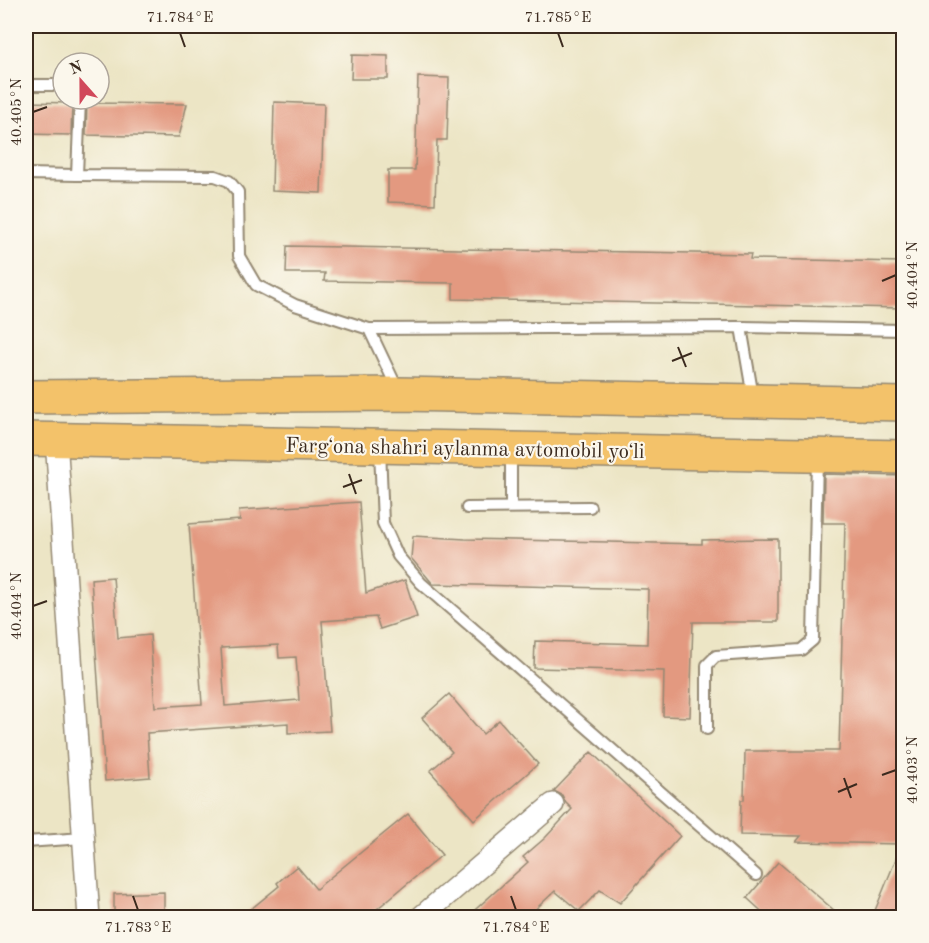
<svg xmlns="http://www.w3.org/2000/svg" width="929" height="943" viewBox="0 0 929 943" font-family="'Old Standard TT',serif">
  <style>
    .building { fill: #e39980; fill-rule: evenodd }
    .lines { fill: none; stroke-linecap: round; stroke-linejoin: round }
    .service-casing { stroke: #948872; stroke-width: 14 }
    .minor-casing { stroke: #948872; stroke-width: 24 }
    .trunk-casing { stroke: #948872; stroke-width: 36 }
    .service { stroke: #fff; stroke-width: 10 }
    .minor { stroke: #fff; stroke-width: 21 }
    .trunk { stroke: #f3c26a; stroke-width: 33 }
    .ticks { fill: none; stroke: #3b2a1e; stroke-width: 2 }
    .labels { text-anchor: middle; stroke-width: 4.5; stroke-linejoin: round; paint-order: stroke }
    .street-label { font-size: 21px; fill: #3b2a1e; stroke: #fbf7ec }
    .neatline { fill: none; stroke: #3b2a1e; stroke-width: 2 }
    .ticks-label { font-size: 15px; text-anchor: middle; fill: #3b2a1e }
  </style>
  <rect width="100%" height="100%" fill="#fbf7ec"/>
  <filter id="ink" filterUnits="userSpaceOnUse"><feTurbulence type="fractalNoise" baseFrequency=".0167" numOctaves="2"/><feDisplacementMap in="SourceGraphic" scale="12" xChannelSelector="R" yChannelSelector="G"/><feConvolveMatrix kernelMatrix="1 2 1 2 8 2 1 2 1" color-interpolation-filters="sRGB"/></filter>
  <filter id="wash" filterUnits="userSpaceOnUse"><feTurbulence type="fractalNoise" baseFrequency=".008" numOctaves="4" result="noise"/><feDisplacementMap in="SourceGraphic" scale="24" xChannelSelector="R" yChannelSelector="G"/><feGaussianBlur stdDeviation="1.35" result="paint"/><feColorMatrix in="noise" values="0 0 0 0 0 0 0 0 0 0 0 0 0 0 0 0 0 1.4 0 .05"/><feComposite in="paint" operator="in"/></filter>
  <g filter="url(#wash)">
    <rect width="100%" height="100%" fill="#ece5c5"/>
    <g id="blocks">
      <g class="building">
        <polygon points="352,55 388,56 388,79 351,79"/>
        <polygon points="418,77 449,78 447,140 437,140 435,204 388,202 388,170 415,170"/>
        <polygon points="26,102 72,103 71,135 26,134"/>
        <polygon points="274,102 324,104 321,193 272,191"/>
        <polygon points="87,103 187,104 179,137 86,135"/>
        <polygon points="287,246 751,254 750,259 903,262 903,308 453,299 453,283 324,281 325,273 286,273"/>
        <polygon points="824,474 903,476 903,918 872,918 902,844 796,842 801,836 740,835 741,800 744,800 745,751 839,751 845,523 823,523"/>
        <path d="M 359,502 L 366,593 L 405,580 L 417,617 L 380,629 L 376,617 L 322,621 L 330,731 L 288,733 L 288,723 L 147,733 L 150,777 L 105,781 L 91,579 L 113,577 L 118,638 L 150,635 L 155,707 L 202,704 L 189,524 L 240,520 L 239,510 ZM 278,645 L 279,658 L 296,657 L 299,700 L 225,706 L 221,648 Z"/>
        <polygon points="413,536 465,539 702,544 702,540 778,539 778,622 693,622 690,717 663,716 664,671 534,668 535,641 647,644 648,589 433,584 411,558"/>
        <polygon points="449,694 483,734 499,720 538,764 474,820 430,771 452,752 422,718"/>
        <polygon points="591,752 680,836 620,903 600,890 579,911 555,891 526,918 466,918 528,862 523,857 545,838 572,809 566,803 562,795 554,791"/>
        <polygon points="408,814 442,855 366,918 240,918 279,886 277,883 297,866 316,889"/>
        <polygon points="778,862 843,918 769,918 747,898"/>
        <polygon points="164,892 164,918 114,918 114,894"/>
      </g>
    </g>
  </g>
  <g filter="url(#ink)">
    <use href="#blocks" fill-opacity="0" stroke="#948872" stroke-width="1.5"/>
    <g class="lines">
      <g class="service-casing">
        <g id="service">
          <polyline points="26,85 63,85"/>
          <polyline points="80,99 77,175 215,176 229,181 238,192 239,256 256,285 295,305 369,329 397,388"/>
          <polyline points="26,174 77,175"/>
          <polyline points="741,327 753,397"/>
          <polyline points="369,329 741,327 904,330"/>
          <polyline points="380,449 383,523 398,556 421,583 756,875"/>
          <polyline points="511,507 511,452"/>
          <polyline points="467,508 590,507"/>
          <polyline points="707,729 707,665 716,656 801,650 813,640 817,458"/>
          <polyline points="26,842 83,838"/>
        </g>
      </g>
      <g class="minor-casing">
        <g id="minor">
          <polyline points="56,439 89,918"/>
          <polyline points="420,918 553,804"/>
        </g>
      </g>
      <g class="trunk-casing">
        <g id="trunk">
          <polyline points="26,397 399,394 904,404"/>
          <polyline points="26,439 904,457"/>
        </g>
      </g>
      <use href="#service" class="service"/>
      <use href="#minor" class="minor"/>
      <use href="#trunk" class="trunk"/>
    </g>
  </g>
  <path class="ticks" d="M 180,33 L 185,47M 558,33 L 563,47M 33,112 L 47,107M 882,281 L 896,275M 678,347 L 686,367M 672,361 L 692,353M 349,474 L 356,494M 343,487 L 362,480M 33,606 L 47,601M 882,775 L 896,770M 844,778 L 851,798M 838,792 L 857,784M 133,896 L 138,910M 511,896 L 516,910"/>
  <g class="labels">
    <g class="street-label">
      <text transform="translate(465 448) rotate(1)" y="7">Fargʻona shahri aylanma avtomobil yoʻli</text>
    </g>
  </g>
  <rect width="929" height="943" fill="none" stroke="#fbf7ec" stroke-width="66"/>
  <g transform="translate(81 81) rotate(339)"><circle r="28" fill="#fbf7ec" stroke="#aea59a" stroke-width="1.5"/>
  <path d="M0-4.5L10 22L0 15L-10 22Z" fill="#d1495b"/>
  <text y="-9" font-size="16" font-weight="bold" text-anchor="middle" fill="#3b2a1e">N</text>
  </g>
  <rect x="33" y="33" width="863" height="877" class="neatline"/>
  <g class="ticks-label">
    <text x="180" y="22">71.784°E</text>
    <text x="558" y="22">71.785°E</text>
    <text transform="translate(16 112) rotate(-90)" y="5">40.405°N</text>
    <text transform="translate(912 275) rotate(-90)" y="5">40.404°N</text>
    <text transform="translate(16 606) rotate(-90)" y="5">40.404°N</text>
    <text transform="translate(912 770) rotate(-90)" y="5">40.403°N</text>
    <text x="138" y="932">71.783°E</text>
    <text x="516" y="932">71.784°E</text>
  </g>
</svg>
